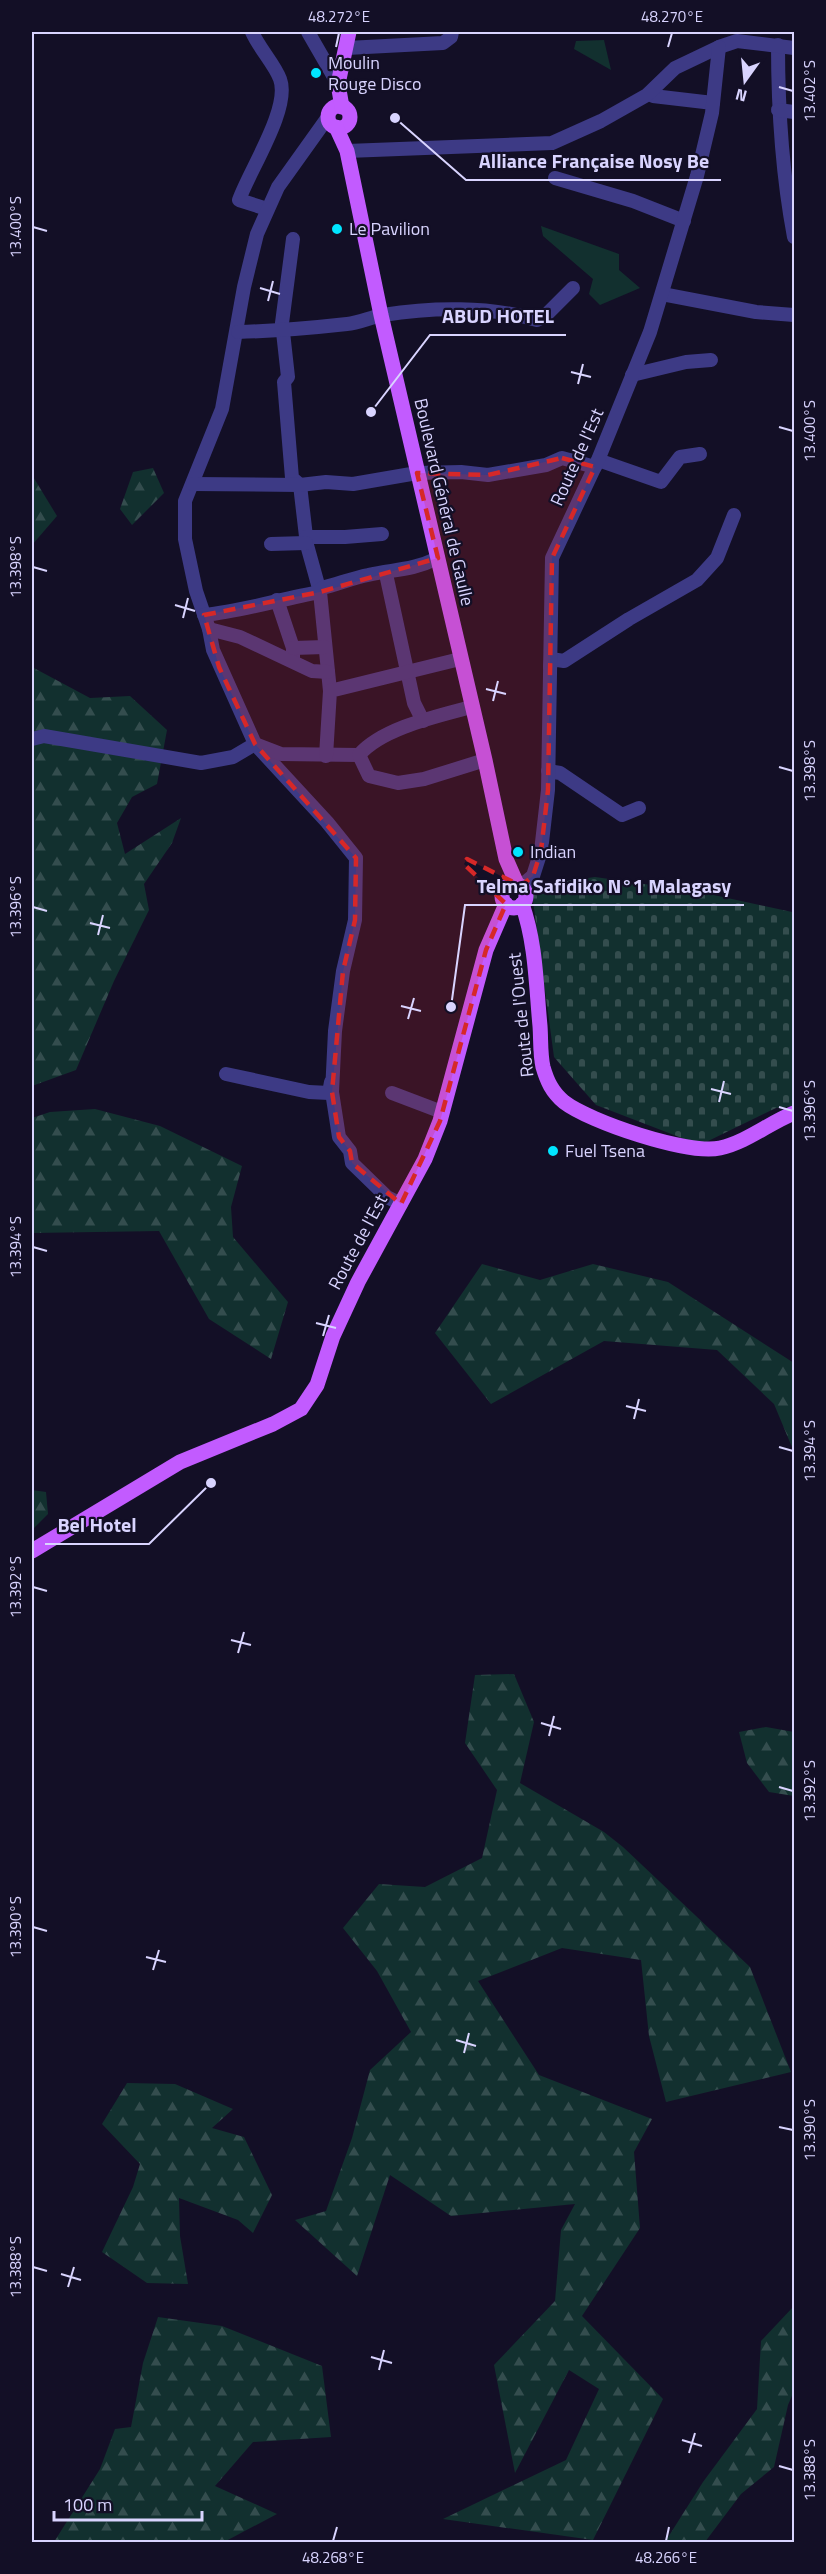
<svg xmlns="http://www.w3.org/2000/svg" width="826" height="2574" viewBox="0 0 826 2574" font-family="'Titillium Web',sans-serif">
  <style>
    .green { fill: #12302f }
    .forest { fill: url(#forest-firs) }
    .cemetery { fill: url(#cemetery-stones) }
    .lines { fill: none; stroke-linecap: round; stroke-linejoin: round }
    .minor { stroke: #3d3a85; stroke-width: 14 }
    .major { stroke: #c25bff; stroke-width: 15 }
    .marked { fill: #d62828; fill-opacity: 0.2; stroke: #d62828; stroke-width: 4.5; stroke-dasharray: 12 8; stroke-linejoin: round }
    .ticks { fill: none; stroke: #d9d4ff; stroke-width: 2 }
    .poi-dot { fill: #00e5ff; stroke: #130f26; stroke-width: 2 }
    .labels { text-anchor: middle; stroke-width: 4.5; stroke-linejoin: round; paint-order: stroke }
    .poi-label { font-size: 18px; fill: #d9d4ff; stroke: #130f26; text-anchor: start }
    .street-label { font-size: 18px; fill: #d9d4ff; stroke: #130f26 }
    .leader { fill: none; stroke: #d9d4ff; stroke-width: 2 }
    .callout-dot { fill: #d9d4ff; stroke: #130f26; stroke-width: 2 }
    .callout-label { font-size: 20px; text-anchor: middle; font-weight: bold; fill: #d9d4ff; stroke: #130f26; stroke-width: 4.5; stroke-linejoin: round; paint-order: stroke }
    .neatline { fill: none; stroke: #d9d4ff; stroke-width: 2 }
    .ticks-label { font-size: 15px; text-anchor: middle; fill: #d9d4ff }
  </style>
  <defs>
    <pattern id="forest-firs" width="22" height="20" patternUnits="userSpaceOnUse" patternTransform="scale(1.5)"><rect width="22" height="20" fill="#12302f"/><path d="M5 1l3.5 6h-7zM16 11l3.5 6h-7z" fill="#344d4e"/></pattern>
    <pattern id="cemetery-stones" width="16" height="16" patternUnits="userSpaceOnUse" patternTransform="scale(1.5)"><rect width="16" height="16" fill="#12302f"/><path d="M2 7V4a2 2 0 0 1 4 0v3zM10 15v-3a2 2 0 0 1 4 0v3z" fill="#344d4e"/></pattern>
  </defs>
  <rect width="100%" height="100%" fill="#130f26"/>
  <g class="green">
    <polygon points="604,40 611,70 574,49 576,41"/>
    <polygon points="541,226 619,254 619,270 640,288 600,305 589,294 593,279 543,236"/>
  </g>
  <g class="forest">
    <polygon points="153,468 164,493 132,525 120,509 133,472"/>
    <polygon points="32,475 57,516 32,545"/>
    <polygon points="32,667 90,698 130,696 167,730 157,784 132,797 117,823 125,854 181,818 172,843 144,884 149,910 114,981 76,1070 32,1086"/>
    <polygon points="95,1109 160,1126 242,1166 231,1207 233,1237 288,1302 271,1359 209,1319 159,1231 32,1233 32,1118 50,1112"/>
    <polygon points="482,1264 540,1280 593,1264 668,1282 794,1363 794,1452 774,1404 717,1350 604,1341 491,1404 435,1333"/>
    <polygon points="32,1490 46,1492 48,1514 32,1530"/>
    <polygon points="514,1674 534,1722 520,1783 604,1832 623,1847 750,1967 791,2072 666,2102 649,2036 641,1960 562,1948 478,1981 539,2075 652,2119 634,2152 640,2228 582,2316 663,2399 593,2540 443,2519 566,2460 599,2389 569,2370 515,2473 494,2365 555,2301 561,2230 575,2204 451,2216 390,2175 357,2276 295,2220 326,2211 352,2138 370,2070 411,2032 377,1971 343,1928 379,1884 425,1887 482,1858 497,1790 465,1743 475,1675"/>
    <polygon points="766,1727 794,1732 794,1796 769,1792 747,1763 739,1732"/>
    <polygon points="127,2083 175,2084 233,2109 212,2128 244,2137 272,2195 253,2233 238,2220 179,2198 180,2236 188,2284 147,2283 102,2252 133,2187 140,2164 102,2124"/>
    <polygon points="794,2306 794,2391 788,2405 774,2467 741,2494 705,2542 665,2542 703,2482 757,2409 761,2341"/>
    <polygon points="158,2317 222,2326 322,2366 331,2437 253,2442 215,2486 277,2514 224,2542 54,2542 100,2469 115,2429 131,2427 143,2363"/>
  </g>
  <polygon class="cemetery" points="595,877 700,892 792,912 794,918 794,1106 776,1108 700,1145 596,1105 554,1057 531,886"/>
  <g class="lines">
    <g class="minor">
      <path d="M 252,32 C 259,48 275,65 280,79 C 291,108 249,171 239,200 L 267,209"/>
      <polyline points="308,32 338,84"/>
      <path d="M 778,45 C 778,110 782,173 794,237"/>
      <polyline points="347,48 443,43 451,37 452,32"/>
      <polyline points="653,96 713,103"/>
      <polyline points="778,110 794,112"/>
      <polyline points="328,117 278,187 257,234 244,287 222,409 185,501 185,539 196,591 209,629 213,650 255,744 327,822 356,858 355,920 343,971 335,1031 332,1092 339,1137 350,1151 352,1163 387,1197 401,1204"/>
      <polyline points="347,151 552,143 601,121 647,95 675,68 719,47 737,41 794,48"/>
      <polyline points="555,178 633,201 684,221"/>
      <polyline points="293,239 282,323 288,377 284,382 292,478 300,485 307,545 320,592 330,691"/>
      <polyline points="662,294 756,312 794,315"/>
      <path d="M 238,332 C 274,331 311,328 347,324 C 359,323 371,317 383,315 C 432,307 489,306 537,320 L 545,316 L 573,288"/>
      <polyline points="632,375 686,362 711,360"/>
      <polyline points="598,460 661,482 680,457 700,454"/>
      <polyline points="193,484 300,485 326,482 353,484 417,473 461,472 488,475 546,465 562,458 595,467"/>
      <polyline points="306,537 345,537 382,534"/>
      <polyline points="271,544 306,543"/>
      <polyline points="386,574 414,703 423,721"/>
      <polyline points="277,600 293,648 293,661"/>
      <path d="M 204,615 C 243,611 281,599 320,592 L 322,588 C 338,584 353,578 368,575 C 394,569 411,571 438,558"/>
      <polyline points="209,629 240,637 312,671 328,672"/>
      <polyline points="293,648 325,647"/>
      <polyline points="550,667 551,659 564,661 629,619 697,580 717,558 734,515"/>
      <path d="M 32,739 L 44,736 L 201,763 L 233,757 L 255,744 L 281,754 L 359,755 C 382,728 438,716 471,707"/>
      <polyline points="359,755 369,776 398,783 424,779 485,760"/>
      <polyline points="326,756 330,691 460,659"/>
      <polyline points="548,771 560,773 622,815 639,808"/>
      <polyline points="521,886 533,876 541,851 548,790 552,558 598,460 650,332 697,176 712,113 719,47"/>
      <polyline points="226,1074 309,1092 329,1093 331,1082"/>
      <polyline points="392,1093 442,1112"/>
    </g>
    <g class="major">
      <circle cx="339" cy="117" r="11"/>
      <polyline points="342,107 338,84 349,32"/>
      <polyline points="336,127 347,151 381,315 485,760 506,859 517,884"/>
      <circle cx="514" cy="896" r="12"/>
      <path d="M 522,904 C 536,943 536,985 540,1026 C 541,1039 540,1054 543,1067 C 547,1081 552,1092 564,1102 C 590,1122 688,1155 720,1148 C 747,1142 769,1123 794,1113"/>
      <polyline points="32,1551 180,1462 273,1424 301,1409 317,1385 333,1336 358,1282 425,1159 440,1121 486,950 506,904"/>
    </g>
  </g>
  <path class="marked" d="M 562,458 L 595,467 L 552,558 L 548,790 L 541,851 L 533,876 L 521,886 L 467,859 L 464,864 L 506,904 L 486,950 L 440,1121 L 401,1204 L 352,1163 L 350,1151 L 339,1137 L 332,1092 L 343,971 L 355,920 L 356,858 L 255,744 L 219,667 L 204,615 L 320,592 L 438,558 L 417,473 L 488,475 Z"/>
  <path class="ticks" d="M 336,47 L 339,33M 668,47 L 672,33M 779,87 L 793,91M 33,227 L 47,231M 260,288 L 280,294M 268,301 L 273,281M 571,372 L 591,377M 578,384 L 583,364M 779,427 L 793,431M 33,567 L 47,571M 175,605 L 195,611M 183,618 L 188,598M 486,689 L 506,694M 493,701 L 498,681M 779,767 L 793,771M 33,907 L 47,911M 90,923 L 110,928M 98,935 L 103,915M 401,1006 L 421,1011M 408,1019 L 414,998M 711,1089 L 731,1094M 719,1102 L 724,1081M 779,1107 L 793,1111M 33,1247 L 47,1251M 316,1323 L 336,1328M 323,1336 L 329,1315M 626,1406 L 646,1411M 634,1419 L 639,1399M 779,1447 L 793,1451M 33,1587 L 47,1591M 231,1640 L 251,1645M 238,1653 L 244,1632M 541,1723 L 561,1729M 549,1736 L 554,1716M 779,1787 L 793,1791M 33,1927 L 47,1931M 146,1957 L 166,1962M 153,1970 L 159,1950M 456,2040 L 476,2046M 464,2053 L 469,2033M 779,2127 L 793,2130M 33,2267 L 47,2271M 61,2274 L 81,2280M 68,2287 L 74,2267M 371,2357 L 392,2363M 379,2370 L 384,2350M 682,2440 L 702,2446M 689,2453 L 695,2433M 779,2466 L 793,2470M 333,2541 L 337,2527M 666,2541 L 669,2527"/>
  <g class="poi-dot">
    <circle cx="316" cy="73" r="6"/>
    <circle cx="337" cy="229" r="6"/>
    <circle cx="518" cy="852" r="6"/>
    <circle cx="553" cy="1151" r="6"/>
  </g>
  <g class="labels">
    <g class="poi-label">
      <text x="328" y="69">Moulin<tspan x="328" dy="21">Rouge Disco</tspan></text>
      <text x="349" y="235">Le Pavilion</text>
      <text x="530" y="858">Indian</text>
      <text x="565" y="1157">Fuel Tsena</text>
    </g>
    <g class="street-label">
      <text transform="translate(577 457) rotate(-66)" y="6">Route de l'Est</text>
      <text transform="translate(444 502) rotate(77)" y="6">Boulevard Général de Gaulle</text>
      <text transform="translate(521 1015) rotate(-96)" y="6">Route de l'Ouest</text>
      <text transform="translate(358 1242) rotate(-62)" y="6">Route de l'Est</text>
    </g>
  </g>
  <path class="leader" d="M395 118L466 180H721M371 412L430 335H566M451 1007L465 905H744M211 1483L149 1544H45"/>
  <g class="callout-dot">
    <circle cx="395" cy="118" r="6"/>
    <circle cx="371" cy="412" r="6"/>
    <circle cx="451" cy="1007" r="6"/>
    <circle cx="211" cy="1483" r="6"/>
  </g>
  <g class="callout-label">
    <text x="594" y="168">Alliance Française Nosy Be</text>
    <text x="498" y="323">ABUD HOTEL</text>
    <text x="604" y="893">Telma Safidiko N°1 Malagasy</text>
    <text x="97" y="1532">Bel Hotel</text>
  </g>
  <rect width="826" height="2574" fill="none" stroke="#130f26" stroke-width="66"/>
  <g transform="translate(745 81) rotate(195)" stroke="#130f26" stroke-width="4.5" paint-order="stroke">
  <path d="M0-4.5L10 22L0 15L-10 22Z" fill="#d9d4ff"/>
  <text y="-9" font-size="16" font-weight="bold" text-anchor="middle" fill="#d9d4ff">N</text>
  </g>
  <path d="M54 2511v9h148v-9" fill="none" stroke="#d9d4ff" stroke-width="3"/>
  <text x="63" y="2511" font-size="18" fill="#d9d4ff" stroke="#130f26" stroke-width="4.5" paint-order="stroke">100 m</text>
  <rect x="33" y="33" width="760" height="2508" class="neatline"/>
  <g class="ticks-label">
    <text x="339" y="22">48.272°E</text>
    <text x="672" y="22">48.270°E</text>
    <text transform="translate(810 91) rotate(-90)" y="5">13.402°S</text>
    <text transform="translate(16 227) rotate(-90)" y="5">13.400°S</text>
    <text transform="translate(810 431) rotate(-90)" y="5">13.400°S</text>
    <text transform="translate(16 567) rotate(-90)" y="5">13.398°S</text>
    <text transform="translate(810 771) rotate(-90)" y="5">13.398°S</text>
    <text transform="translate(16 907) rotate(-90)" y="5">13.396°S</text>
    <text transform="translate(810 1111) rotate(-90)" y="5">13.396°S</text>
    <text transform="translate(16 1247) rotate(-90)" y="5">13.394°S</text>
    <text transform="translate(810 1451) rotate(-90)" y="5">13.394°S</text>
    <text transform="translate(16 1587) rotate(-90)" y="5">13.392°S</text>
    <text transform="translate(810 1791) rotate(-90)" y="5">13.392°S</text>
    <text transform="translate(16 1927) rotate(-90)" y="5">13.390°S</text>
    <text transform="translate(810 2130) rotate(-90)" y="5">13.390°S</text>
    <text transform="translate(16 2267) rotate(-90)" y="5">13.388°S</text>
    <text transform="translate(810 2470) rotate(-90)" y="5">13.388°S</text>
    <text x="333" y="2563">48.268°E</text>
    <text x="666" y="2563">48.266°E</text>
  </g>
</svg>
